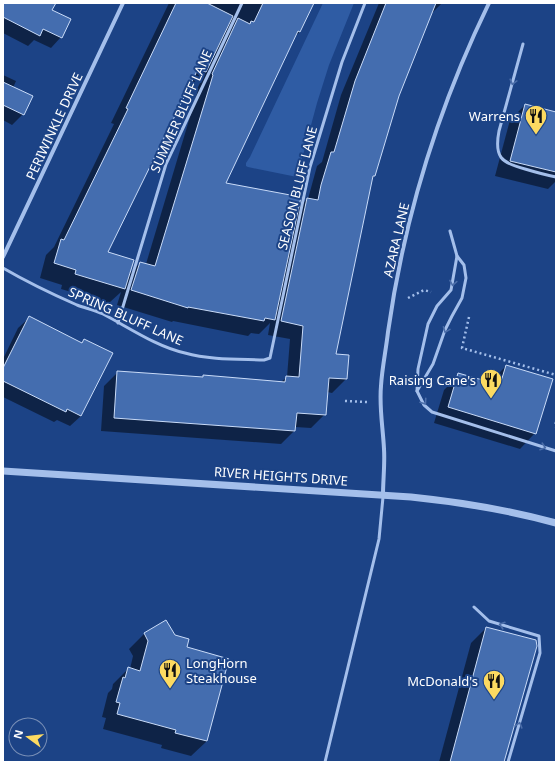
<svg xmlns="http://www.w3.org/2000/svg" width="559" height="765" viewBox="0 0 559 765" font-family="'Noto Sans',sans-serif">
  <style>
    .green { fill: #2f5ca4 }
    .shadow { fill: #0007; fill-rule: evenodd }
    .building { fill: #446daf; stroke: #c9dbf8 }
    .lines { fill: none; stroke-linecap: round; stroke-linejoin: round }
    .path { stroke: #a4bfeb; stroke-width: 2.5; stroke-dasharray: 2 3; stroke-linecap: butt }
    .service { stroke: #a4bfeb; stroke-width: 3 }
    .minor { stroke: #a4bfeb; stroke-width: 4 }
    .tertiary { stroke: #a4bfeb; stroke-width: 7 }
    .oneway { stroke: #4c6ea9 }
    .labels { text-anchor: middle; stroke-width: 4; stroke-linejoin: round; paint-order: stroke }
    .street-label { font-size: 13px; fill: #fff; stroke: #1c4386 }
    .poi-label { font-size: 13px; fill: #fff; stroke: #1c4386; text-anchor: end }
  </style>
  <rect width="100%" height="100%" fill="#1c4386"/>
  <polygon class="green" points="323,3 354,3 329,65 317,103 297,177 248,167 246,166 246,163 250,157"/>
  <g class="shadow">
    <polygon points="3,3 54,3 50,11 61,37 51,48 34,40 28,46 3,33"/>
    <path d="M 169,3 L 313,3 L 300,32 L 294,37 L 224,183 L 297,209 L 307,199 L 308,199 L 317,166 L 322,162 L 341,95 L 379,3 L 442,3 L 430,15 L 398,95 L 374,176 L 371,179 L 335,355 L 348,356 L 346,379 L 332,393 L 327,392 L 325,414 L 311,428 L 295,427 L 294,431 L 281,444 L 101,431 L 104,386 L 118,372 L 281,382 L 287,377 L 290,339 L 268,335 L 270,323 L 259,334 L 251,333 L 248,336 L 173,321 L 172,322 L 117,305 L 121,292 L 109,303 L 61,289 L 62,285 L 40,278 L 46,255 L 54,247 L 114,124 L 111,123 ZM 206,71 L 197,89 L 198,90 L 146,264 L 140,263 L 129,274 L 107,253 L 188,86 L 190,86 Z"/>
    <polygon points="3,75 16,81 13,88 23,114 12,125 3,120"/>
    <polygon points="525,105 556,113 556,181 548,189 495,176 510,120"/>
    <polygon points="29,318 81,344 84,340 111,354 81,416 70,426 57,420 54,422 3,397 3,359 18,328"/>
    <polygon points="506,366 535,433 520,449 434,423 444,390 459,375 490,384 491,381"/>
    <polygon points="166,621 175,636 186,648 207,741 191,756 161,748 162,745 103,729 106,718 102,717 108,693 112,689 113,684 128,669 130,669 133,656 129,649 144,634"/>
    <polygon points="486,628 503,762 439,762 471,643"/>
  </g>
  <g class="building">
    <polygon points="3,3 56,3 52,10 71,19 62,38 43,29 40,36 3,17"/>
    <polygon points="176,3 207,3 233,16 206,72 198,69 108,252 134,260 125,289 75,274 76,270 54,263 61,239 64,240 128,109 126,108"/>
    <polygon points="263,3 314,3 300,32 298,31 226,183 301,197 275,320 265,318 264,321 188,307 188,308 131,290 140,262 155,266 213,75 212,74 238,18 250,24 251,21 254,22"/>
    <polygon points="386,3 436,3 399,96 375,176 373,176 336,354 349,355 347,379 329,378 326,415 297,413 295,431 114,418 117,371 203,377 203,375 285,382 286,376 299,377 303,326 281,321 307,198 318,200 321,185 331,152 334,152 355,81"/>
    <polygon points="3,82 33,96 24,115 3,105"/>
    <polygon points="525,104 556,112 556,172 510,161"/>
    <polygon points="29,316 82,343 84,339 113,353 81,416 67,409 66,412 3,381 3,368"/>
    <polygon points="506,365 553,379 536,434 448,407 458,373 500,385"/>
    <polygon points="166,620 175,635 189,639 187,647 229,659 207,741 175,733 176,730 117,714 120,703 116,702 123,677 125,678 128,667 140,671 148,641 144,633"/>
    <polygon points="486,627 536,640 537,646 504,762 450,762"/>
  </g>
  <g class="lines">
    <g class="path">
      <polyline points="408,298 424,290 431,292"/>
      <polyline points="469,317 462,348 556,375"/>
      <polyline points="345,401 367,402"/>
      <polyline points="556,422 555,426 556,427"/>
    </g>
    <g class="service">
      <path d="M 523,44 L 499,131 C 494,157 501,163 525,169 C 535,172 546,175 556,177"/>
      <polyline points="450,231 457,256 451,290 437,306 428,324 418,369 417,391 424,405 432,412 556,451"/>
      <path d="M 3,268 C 27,282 52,294 77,305 C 85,308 94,310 103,314 C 128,327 157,347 185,353 C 210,360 238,359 264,360 L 270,358 L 310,167 L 342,62 L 365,3"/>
      <polyline points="118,323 166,164 242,3"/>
      <polyline points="417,391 433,364 445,330 452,316 462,298 466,278 464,265 457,256"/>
      <polyline points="474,607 489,621 539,636 540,653 508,762"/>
      <polyline points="325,762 379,539 383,497"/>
    </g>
    <g class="minor">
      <polyline points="3,257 123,3"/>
      <path d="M 383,495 C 383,480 385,464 384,449 C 383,428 379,407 381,386 C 382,368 386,350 388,332 C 404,218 439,106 489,3"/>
    </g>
    <path class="tertiary" d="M 3,471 L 411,497 C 460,502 508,510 556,523"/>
  </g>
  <defs><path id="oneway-chevron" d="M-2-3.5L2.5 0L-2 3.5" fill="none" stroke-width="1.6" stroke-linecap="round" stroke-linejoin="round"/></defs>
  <g class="oneway">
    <use href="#oneway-chevron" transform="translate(513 82) rotate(105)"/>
    <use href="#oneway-chevron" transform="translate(453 283) rotate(100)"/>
    <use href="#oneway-chevron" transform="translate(446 330) rotate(111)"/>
    <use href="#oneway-chevron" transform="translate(424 402) rotate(56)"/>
    <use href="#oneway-chevron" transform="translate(543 447) rotate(18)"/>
    <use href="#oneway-chevron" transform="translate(502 625) rotate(-163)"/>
    <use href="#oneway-chevron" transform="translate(519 725) rotate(-74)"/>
  </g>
  <defs>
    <g id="restaurant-pin" transform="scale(1.15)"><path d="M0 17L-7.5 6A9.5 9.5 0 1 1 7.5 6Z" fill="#fcda61" stroke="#1c4386"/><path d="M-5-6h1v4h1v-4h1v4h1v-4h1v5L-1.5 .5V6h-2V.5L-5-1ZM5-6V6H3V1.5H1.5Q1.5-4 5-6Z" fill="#111"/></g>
  </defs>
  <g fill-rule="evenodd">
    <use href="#restaurant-pin" x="536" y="116"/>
    <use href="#restaurant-pin" x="491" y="380"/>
    <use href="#restaurant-pin" x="170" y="670"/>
    <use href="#restaurant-pin" x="494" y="681"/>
  </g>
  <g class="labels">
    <g class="street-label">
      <text transform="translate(181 111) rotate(-66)" y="5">SUMMER BLUFF LANE</text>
      <text transform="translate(54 126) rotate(-65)" y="5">PERIWINKLE DRIVE</text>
      <text transform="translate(297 188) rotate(-76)" y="5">SEASON BLUFF LANE</text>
      <text transform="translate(396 240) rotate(-77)" y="5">AZARA LANE</text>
      <text transform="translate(126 316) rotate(24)" y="5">SPRING BLUFF LANE</text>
      <text transform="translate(281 476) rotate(4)" y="5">RIVER HEIGHTS DRIVE</text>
    </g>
    <g class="poi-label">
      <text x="520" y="121">Warrens</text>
      <text x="476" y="385">Raising Cane's</text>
      <text x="186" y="668" text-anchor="start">LongHorn<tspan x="186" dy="15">Steakhouse</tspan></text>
      <text x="478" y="686">McDonald's</text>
    </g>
  </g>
  <rect width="559" height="765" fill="none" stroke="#ffffff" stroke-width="8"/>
  <g transform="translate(28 737) rotate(285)"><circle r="19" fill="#1c4386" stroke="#778eb6"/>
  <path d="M0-3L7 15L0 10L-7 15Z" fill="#fcda61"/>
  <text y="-6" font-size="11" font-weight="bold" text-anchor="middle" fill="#ffffff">N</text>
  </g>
</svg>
